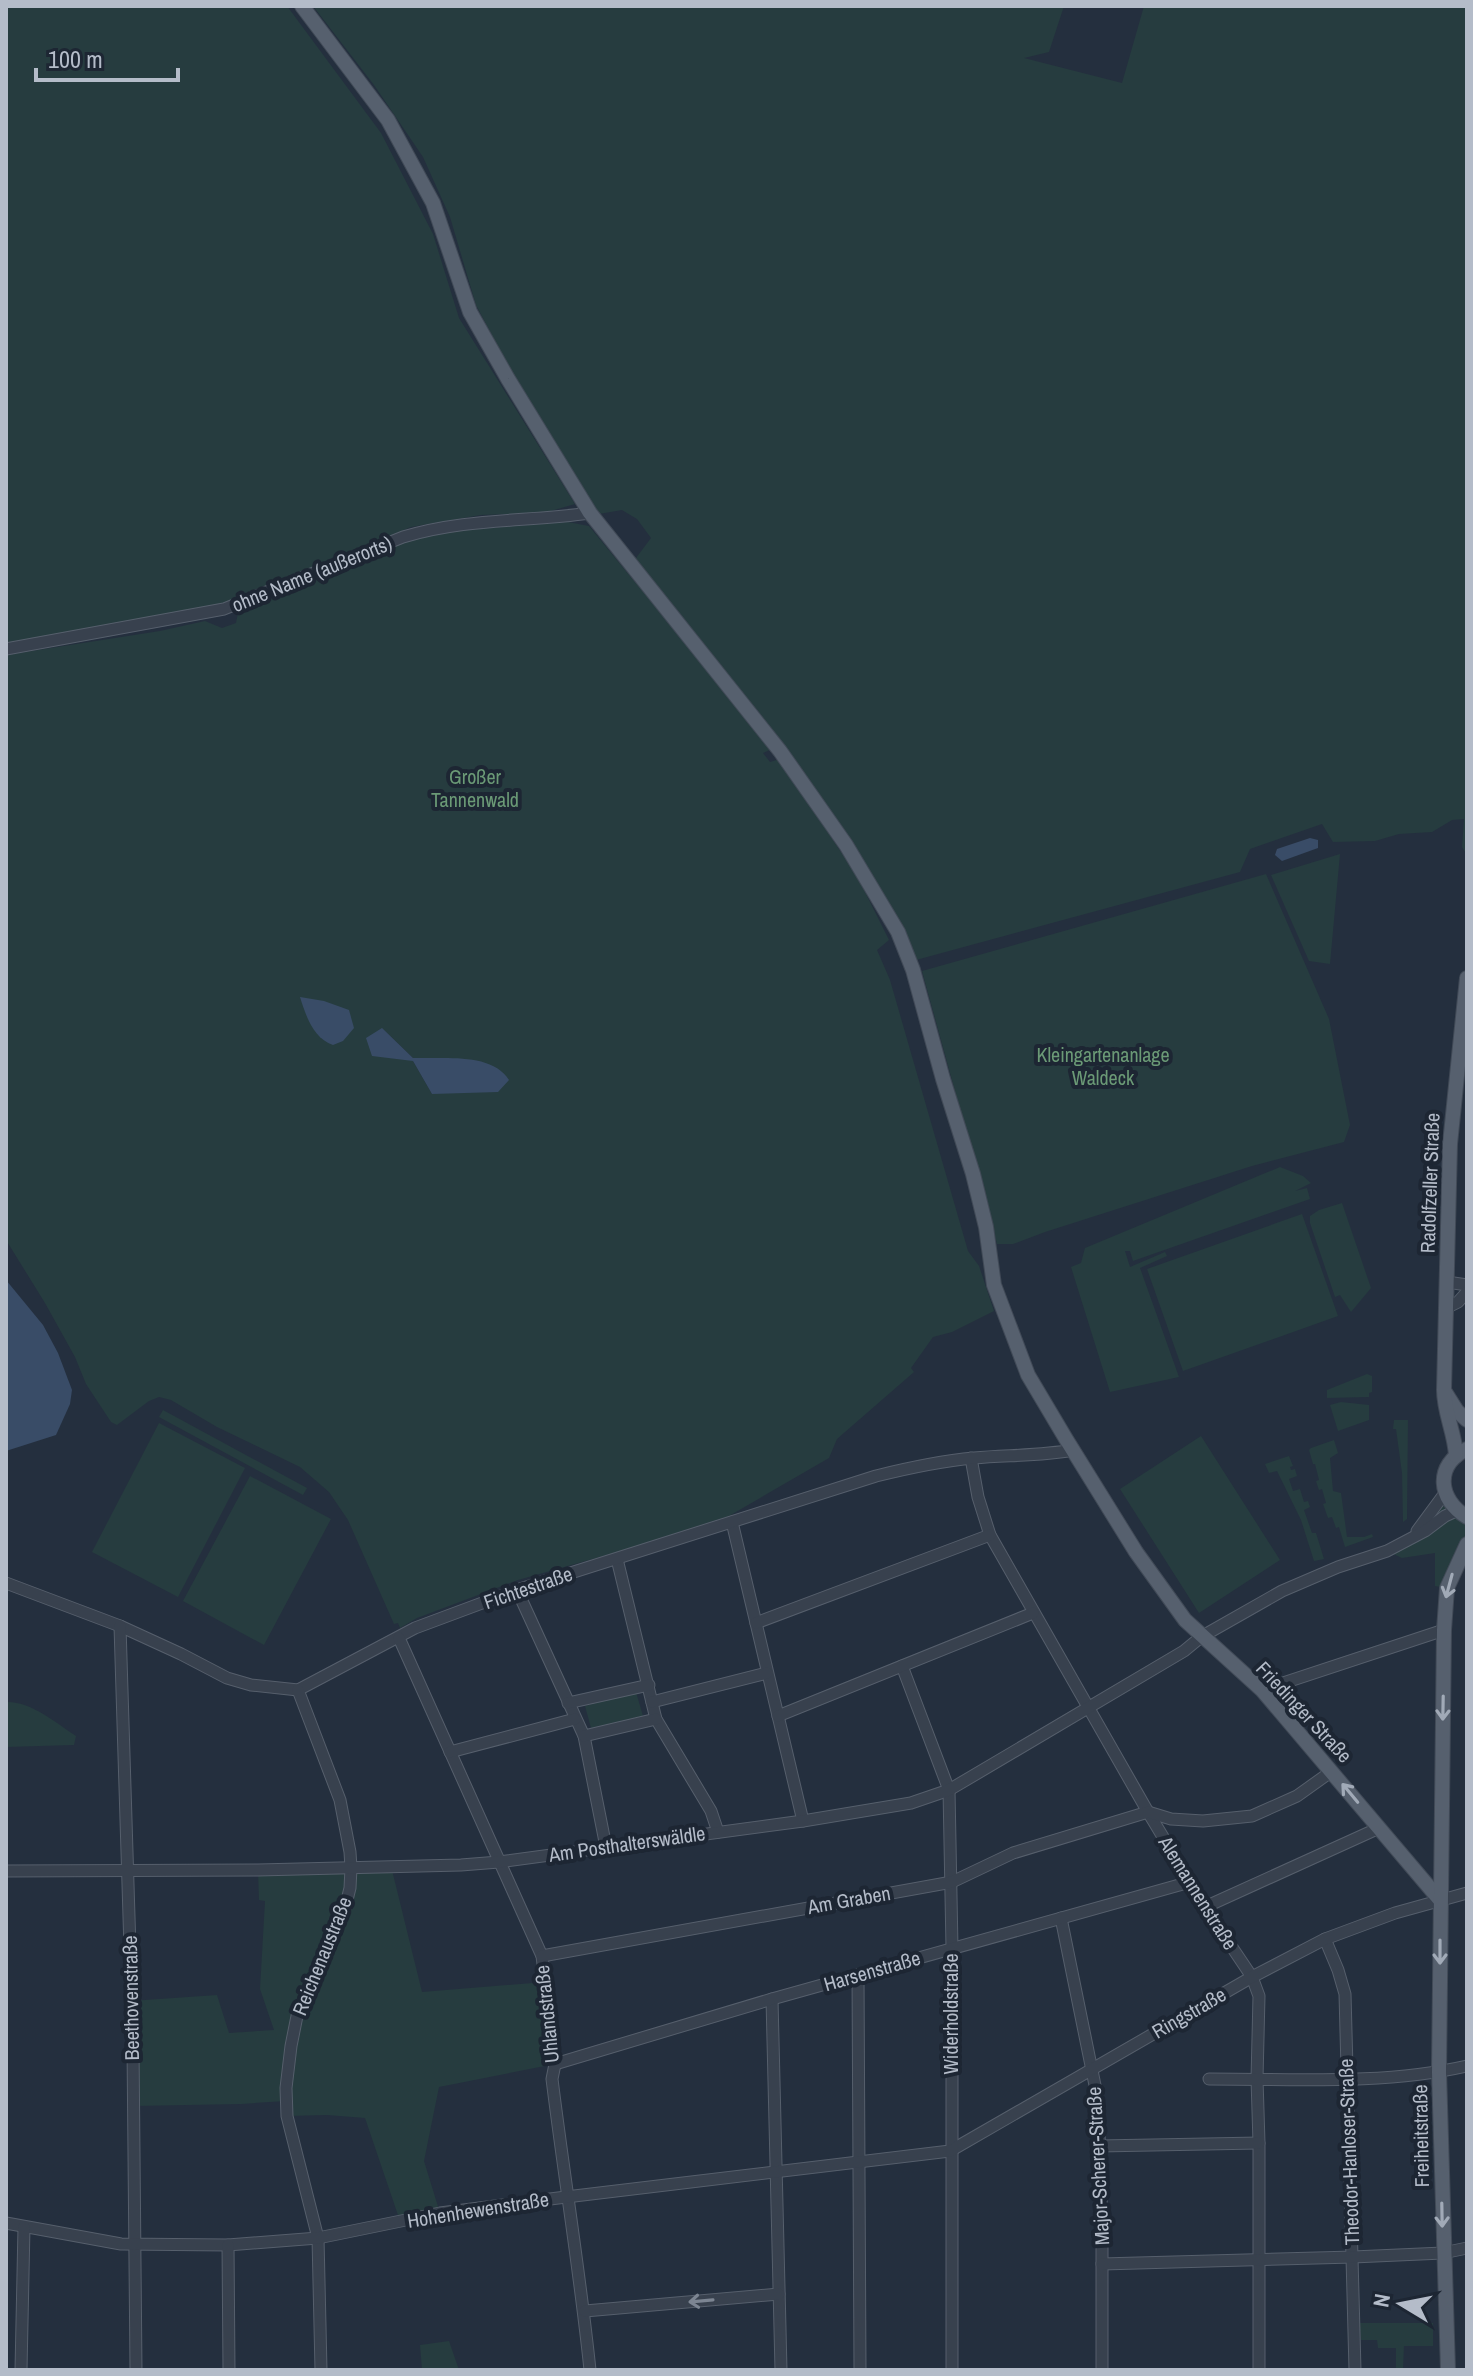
<svg xmlns="http://www.w3.org/2000/svg" width="1473" height="2376" viewBox="0 0 1473 2376" font-family="'Archivo Narrow',sans-serif">
  <style>
    .green { fill: #263c3f; fill-rule: evenodd }
    .water { fill: #394c67 }
    .lines { fill: none; stroke-linecap: round; stroke-linejoin: round }
    .minor-casing { stroke: #565f6c; stroke-width: 13 }
    .major-casing { stroke: #414a57; stroke-width: 16 }
    .minor { stroke: #38414e; stroke-width: 11 }
    .major { stroke: #56606e; stroke-width: 14 }
    .oneway { stroke: #a1aab7 }
    .oneway2 { stroke: #7c8592 }
    .labels { text-anchor: middle; stroke-width: 8; stroke-linejoin: round; paint-order: stroke }
    .street-label { font-size: 20px; fill: #b4bcc9; stroke: #1d2633 }
    .park-label { font-size: 20px; fill: #6b9a76; stroke: #1d2633 }
  </style>
  <rect width="100%" height="100%" fill="#242f3e"/>
  <g class="green">
    <polygon points="6,6 287,6 381,133 433,234 459,318 575,504 544,513 481,515 411,527 227,603 203,609 6,645"/>
    <path d="M 313,6 L 1064,6 L 1049,52 L 1024,58 L 1122,83 L 1144,6 L 1467,6 L 1467,855 L 1462,847 L 1464,819 L 1452,820 L 1432,832 L 1399,834 L 1375,841 L 1333,842 L 1322,824 L 1250,849 L 1240,872 L 916,960 C 894,905 862,857 828,809 C 769,726 704,648 640,569 L 636,558 L 651,538 L 637,519 L 622,510 L 599,514 L 582,489 L 516,381 L 476,305 L 450,217 L 423,157 L 374,85 Z"/>
    <path d="M 568,522 L 589,526 L 772,749 L 763,753 L 770,762 L 780,759 L 858,878 L 889,940 L 877,950 L 890,980 L 968,1251 L 979,1266 L 994,1311 L 952,1332 L 933,1337 L 911,1368 L 914,1372 L 837,1439 L 829,1458 L 729,1516 L 614,1553 L 518,1580 L 417,1618 L 400,1628 L 398,1623 L 394,1624 L 348,1520 L 329,1492 L 300,1467 L 217,1427 L 171,1400 L 159,1397 L 149,1401 L 117,1425 L 111,1422 L 86,1384 L 75,1357 L 45,1303 L 6,1240 L 6,655 L 160,631 L 205,621 L 222,628 L 236,623 L 238,613 L 339,568 L 418,537 L 450,531 ZM 382,1028 L 413,1058 L 478,1061 L 432,1094 L 413,1061 Z"/>
    <polygon points="1340,854 1330,964 1309,961 1271,875"/>
    <polygon points="1266,874 1329,1019 1350,1125 1344,1142 1252,1166 1045,1232 1013,1244 997,1244 922,971"/>
    <polygon points="1280,1167 1303,1176 1311,1183 1295,1191 1307,1188 1310,1199 1133,1261 1130,1251 1125,1251 1130,1267 1165,1252 1167,1256 1140,1268 1179,1377 1110,1392 1071,1267 1081,1263 1085,1248"/>
    <polygon points="1342,1203 1371,1288 1351,1312 1340,1295 1335,1297 1310,1223 1310,1216 1319,1210"/>
    <polygon points="1302,1214 1338,1316 1183,1371 1147,1269"/>
    <polygon points="1367,1374 1372,1376 1372,1392 1369,1393 1369,1397 1327,1398 1327,1390"/>
    <polygon points="1341,1402 1369,1405 1369,1420 1338,1431 1330,1405"/>
    <polygon points="163,1410 307,1488 303,1495 159,1417"/>
    <polygon points="1394,1420 1408,1420 1407,1519 1403,1522 1402,1473 1396,1429 1393,1429"/>
    <polygon points="159,1423 245,1468 178,1597 92,1552"/>
    <polygon points="1201,1436 1280,1560 1199,1613 1120,1489"/>
    <polygon points="1334,1440 1338,1453 1330,1458 1333,1491 1341,1493 1347,1537 1364,1537 1372,1534 1373,1537 1345,1547 1339,1527 1336,1528 1332,1517 1328,1518 1323,1504 1326,1503 1322,1489 1319,1490 1316,1481 1319,1480 1315,1464 1313,1464 1309,1450 1311,1448"/>
    <polygon points="1289,1456 1293,1466 1290,1467 1291,1470 1295,1469 1297,1476 1289,1479 1293,1491 1300,1489 1304,1502 1308,1501 1310,1507 1304,1510 1312,1533 1316,1533 1324,1559 1314,1561 1301,1520 1277,1471 1269,1473 1265,1464"/>
    <polygon points="250,1476 331,1519 264,1645 183,1601"/>
    <polygon points="1445,1493 1467,1517 1467,1561 1447,1588 1435,1586 1435,1553 1402,1558 1387,1551 1409,1540"/>
    <polygon points="636,1692 643,1716 591,1728 585,1706"/>
    <path d="M 6,1702 C 31,1701 56,1723 76,1736 L 74,1745 L 6,1747 Z"/>
    <polygon points="391,1866 422,1992 545,1982 555,2064 439,2087 424,2161 440,2213 400,2221 365,2118 327,2115 287,2116 285,2101 241,2104 133,2106 131,2001 217,1995 229,2033 274,2030 260,1989 265,1901 259,1900 258,1870"/>
    <polygon points="1359,2323 1433,2323 1433,2346 1404,2346 1403,2370 1396,2370 1396,2348 1378,2348 1377,2340 1361,2340"/>
    <polygon points="449,2341 459,2370 422,2370 420,2345"/>
  </g>
  <g class="water">
    <polygon points="1310,838 1318,840 1318,848 1282,861 1275,855 1277,849"/>
    <path d="M 300,997 L 324,1001 L 349,1010 L 354,1028 L 343,1041 L 333,1045 C 313,1038 306,1016 300,997 Z"/>
    <path d="M 382,1028 L 413,1058 C 443,1059 492,1052 509,1080 L 498,1092 L 432,1094 L 413,1061 L 372,1056 L 366,1038 Z"/>
    <polygon points="6,1280 43,1325 58,1353 72,1390 70,1404 56,1435 6,1451"/>
  </g>
  <g class="lines">
    <g class="minor-casing">
      <g id="minor">
        <path d="M 6,649 L 224,609 L 403,537 C 466,518 526,522 590,513"/>
        <polyline points="1447,1282 1467,1285"/>
        <polyline points="1446,1308 1458,1302 1467,1292"/>
        <polyline points="971,1458 978,1497 990,1535 1148,1812 1205,1907 1252,1977 1259,1996 1257,2079 1259,2143 1259,2370"/>
        <polyline points="732,1522 803,1821"/>
        <polyline points="1417,1531 1445,1493"/>
        <polyline points="617,1559 656,1719 711,1811 718,1832"/>
        <path d="M 6,1583 L 120,1626 L 181,1654 L 227,1678 L 251,1685 L 298,1690 L 415,1628 L 517,1590 L 876,1476 C 908,1468 941,1461 974,1458 C 1007,1455 1040,1456 1073,1450"/>
        <polyline points="517,1590 584,1736 606,1847"/>
        <polyline points="756,1623 990,1535"/>
        <polyline points="120,1626 133,2046 136,2370"/>
        <path d="M 399,1638 L 542,1956 L 555,2064 L 552,2079 C 564,2176 580,2273 590,2370"/>
        <polyline points="902,1666 949,1790 952,1948 952,2370"/>
        <polyline points="298,1690 340,1800 350,1852 351,1868 350,1888 345,1908 297,2016 291,2046 286,2088 287,2116 318,2238 321,2370"/>
        <polyline points="1262,1690 1444,1630"/>
        <polyline points="652,1702 767,1673"/>
        <polyline points="568,1703 649,1685"/>
        <polyline points="778,1716 1033,1613"/>
        <polyline points="584,1736 656,1719"/>
        <polyline points="450,1752 575,1719"/>
        <polyline points="6,1871 258,1870 461,1865 499,1862 803,1821 911,1803 949,1790 1184,1651 1201,1637 1282,1591 1338,1567 1387,1551 1425,1531 1445,1516 1456,1511"/>
        <polyline points="1205,1907 1379,1828"/>
        <polyline points="1061,1918 1098,2100 1102,2228 1102,2370"/>
        <polyline points="1325,1939 1338,1970 1345,1994 1355,2370"/>
        <polyline points="542,1956 952,1882 1013,1853 1148,1812 1171,1819 1203,1821 1252,1816 1297,1796 1332,1771"/>
        <polyline points="858,1975 860,2370"/>
        <polyline points="772,1999 781,2370"/>
        <polyline points="555,2064 772,1999 1190,1882"/>
        <path d="M 1209,2079 C 1294,2079 1383,2085 1467,2066"/>
        <polyline points="1099,2146 1259,2143"/>
        <polyline points="6,2223 121,2244 228,2245 318,2238 440,2213 566,2197 950,2151 1252,1977 1325,1939 1395,1913 1467,1893"/>
        <polyline points="228,2245 229,2370"/>
        <polyline points="1102,2264 1353,2257 1443,2253 1467,2248"/>
        <polyline points="585,2311 779,2294"/>
        <polyline points="21,2370 24,2227"/>
      </g>
    </g>
    <g class="major-casing">
      <g id="major">
        <polyline points="302,6 388,120 433,203 470,312 508,379 590,513 780,751 846,845 898,932 913,970 943,1079 973,1174 986,1227 994,1285 1028,1375 1066,1439 1136,1552 1185,1620 1262,1690 1440,1900"/>
        <polyline points="1445,1392 1457,1411 1467,1420"/>
        <path d="M 1467,1449 C 1434,1465 1438,1500 1467,1517"/>
        <path d="M 1456,1456 C 1455,1433 1444,1413 1444,1390 L 1450,1144 L 1467,978"/>
        <polyline points="1448,2370 1439,2072 1444,1630 1447,1588 1467,1544"/>
      </g>
    </g>
    <use href="#minor" class="minor"/>
    <use href="#major" class="major"/>
  </g>
  <defs><path id="oneway-shaft" d="M-6 0H5M1.5-3L5.5 0L1.5 3" fill="none" stroke-width="1.6" stroke-linecap="round" stroke-linejoin="round" transform="scale(2)"/></defs>
  <g class="oneway">
    <use href="#oneway-shaft" transform="translate(1449 1586) rotate(105)"/>
    <use href="#oneway-shaft" transform="translate(1443 1708) rotate(91)"/>
    <use href="#oneway-shaft" transform="translate(1350 1793) rotate(-130)"/>
    <use href="#oneway-shaft" transform="translate(1440 1952) rotate(90)"/>
    <use href="#oneway-shaft" transform="translate(1442 2215) rotate(89)"/>
  </g>
  <use class="oneway2" href="#oneway-shaft" transform="translate(701 2301) rotate(175)"/>
  <g class="labels">
    <g class="street-label">
      <text transform="translate(312 574) rotate(-22)" y="7">ohne Name (außerorts)</text>
      <text transform="translate(1430 1183) rotate(-88)" y="7">Radolfzeller Straße</text>
      <text transform="translate(528 1588) rotate(-19)" y="7">Fichtestraße</text>
      <text transform="translate(1304 1712) rotate(47)" y="7">Friedinger Straße</text>
      <text transform="translate(627 1844) rotate(-8)" y="7">Am Posthalterswäldle</text>
      <text transform="translate(1198 1893) rotate(58)" y="7">Alemannenstraße</text>
      <text transform="translate(849 1900) rotate(-10)" y="7">Am Graben</text>
      <text transform="translate(322 1956) rotate(-68)" y="7">Reichenaustraße</text>
      <text transform="translate(872 1971) rotate(-16)" y="7">Harsenstraße</text>
      <text transform="translate(131 1998) rotate(-91)" y="7">Beethovenstraße</text>
      <text transform="translate(1189 2013) rotate(-30)" y="7">Ringstraße</text>
      <text transform="translate(547 2014) rotate(-96)" y="7">Uhlandstraße</text>
      <text transform="translate(951 2014) rotate(-90)" y="7">Widerholdstraße</text>
      <text transform="translate(1421 2136) rotate(-91)" y="7">Freiheitstraße</text>
      <text transform="translate(1349 2152) rotate(-92)" y="7">Theodor-Hanloser-Straße</text>
      <text transform="translate(1098 2166) rotate(-93)" y="7">Major-Scherer-Straße</text>
      <text transform="translate(478 2210) rotate(-9)" y="7">Hohenhewenstraße</text>
    </g>
    <g class="park-label">
      <text x="475" y="784">Großer<tspan x="475" dy="23">Tannenwald</tspan></text>
      <text x="1103" y="1062">Kleingartenanlage<tspan x="1103" dy="23">Waldeck</tspan></text>
    </g>
  </g>
  <rect width="1473" height="2376" fill="none" stroke="#b4bcc9" stroke-width="16"/>
  <g transform="translate(1401 2304) rotate(280)" stroke="#1d2633" stroke-width="6" paint-order="stroke">
  <path d="M0-6L14 30L0 20L-14 30Z" fill="#b4bcc9"/>
  <text y="-12" font-size="22" font-weight="bold" text-anchor="middle" fill="#b4bcc9">N</text>
  </g>
  <path d="M36 68v12h142v-12" fill="none" stroke="#b4bcc9" stroke-width="4"/>
  <text x="48" y="68" font-size="24" fill="#b4bcc9" stroke="#1d2633" stroke-width="6" paint-order="stroke">100 m</text>
</svg>
